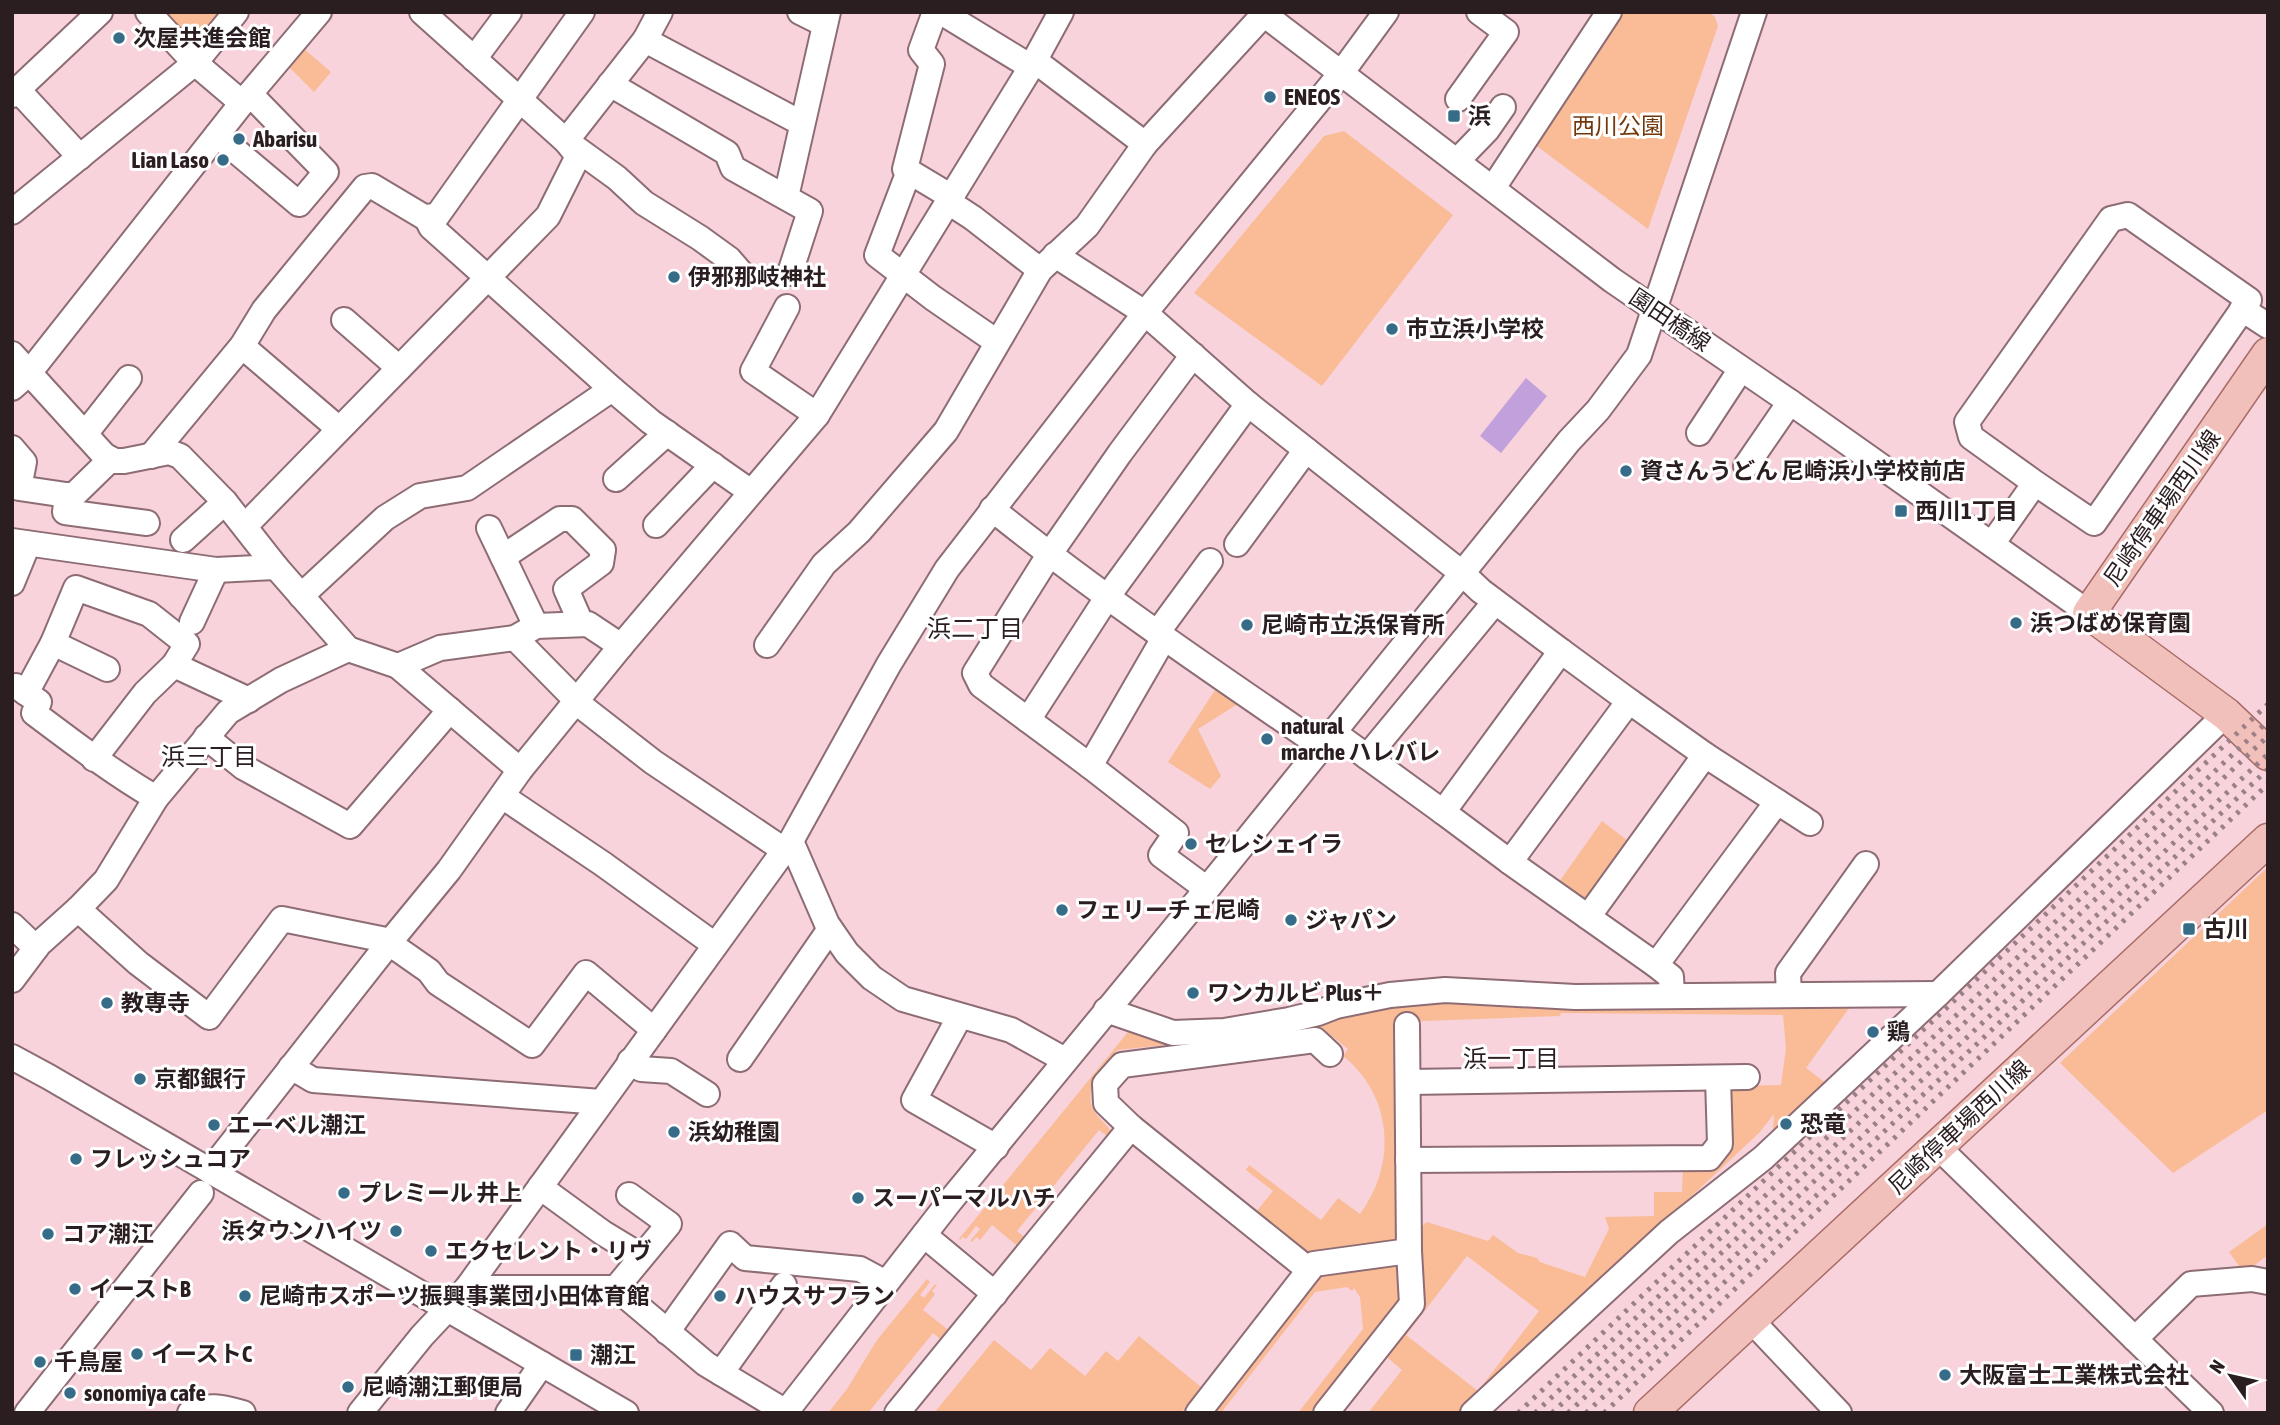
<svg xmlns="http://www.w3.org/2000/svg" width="2280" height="1425" viewBox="0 0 2280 1425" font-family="'Asap Condensed','Noto Sans JP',sans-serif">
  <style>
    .green { fill: #f9bc97; fill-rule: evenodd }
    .water { fill: #c2a0db }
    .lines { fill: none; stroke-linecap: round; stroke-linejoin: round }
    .minor-casing { stroke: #8d6c74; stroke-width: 28 }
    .major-casing { stroke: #a76c67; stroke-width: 35 }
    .minor { stroke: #fff; stroke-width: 24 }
    .major { stroke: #f2c0bb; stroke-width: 32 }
    .rail { stroke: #9b8087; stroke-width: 5; stroke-dasharray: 3.5 7; stroke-linecap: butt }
    .poi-dot { fill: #376c88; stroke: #fff; stroke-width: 2.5 }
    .labels { text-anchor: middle; stroke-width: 6; stroke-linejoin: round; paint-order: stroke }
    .poi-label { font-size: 23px; font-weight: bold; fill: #2b1e21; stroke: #fff; text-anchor: start }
    .park-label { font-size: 23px; fill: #72380c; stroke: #fff }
    .street-label { font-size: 23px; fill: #2b1e21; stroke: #fff }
    .neighbourhood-label { font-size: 24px; fill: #2b1e21; stroke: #fff }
  </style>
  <rect width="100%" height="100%" fill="#f8d3dc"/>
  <g class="green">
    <polygon points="158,12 228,12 200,47 189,47"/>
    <polygon points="1613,12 1709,12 1715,17 1718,26 1648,229 1534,144"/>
    <polygon points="303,48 331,72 314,92 289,67"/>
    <polygon points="1344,131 1453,215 1322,386 1194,293 1324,136"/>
    <polygon points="1217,687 1241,702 1198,729 1221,776 1210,789 1168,762"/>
    <polygon points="1602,821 1628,841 1583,901 1559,882"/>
    <polygon points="2268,867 2268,1110 2173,1173 2060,1063"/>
    <path d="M 1392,1002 L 1852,1004 L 1806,1068 L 1831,1087 L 1772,1142 L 1774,1114 L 1759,1133 L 1460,1413 L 1368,1413 L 1402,1370 L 1388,1358 L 1386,1352 L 1422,1277 L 1421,1227 L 1427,1222 L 1488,1241 L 1493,1235 L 1518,1253 L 1537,1258 L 1540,1262 L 1585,1277 L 1609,1229 L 1605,1217 L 1654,1216 L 1654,1192 L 1682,1192 L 1683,1167 L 1714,1167 L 1726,1091 L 1731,1086 L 1781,1085 L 1786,1048 L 1783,1015 L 1561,1013 L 1560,1016 L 1398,1022 L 1399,1237 L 1393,1243 L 1309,1256 L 1256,1212 L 1273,1191 L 1246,1170 L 1249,1165 L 1321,1220 L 1338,1198 L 1360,1214 C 1397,1164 1393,1096 1343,1056 L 1348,1049 L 1324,1030 L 1227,1040 ZM 1467,1256 L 1539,1311 L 1478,1391 L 1406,1335 Z"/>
    <path d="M 1128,1032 L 1166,1042 L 1165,1045 L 1117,1050 C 1110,1060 1099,1070 1094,1081 C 1079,1118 1116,1121 1111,1139 L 1099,1130 L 1017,1231 L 1028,1240 L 1021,1249 L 992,1225 L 980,1240 L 976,1237 L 972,1242 L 970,1241 L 980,1229 L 976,1226 L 966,1239 L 963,1237 L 960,1240 L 959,1239 Z"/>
    <polygon points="2268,1224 2268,1255 2244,1273 2229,1252"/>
    <polygon points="1394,1261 1400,1266 1400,1298 1311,1413 1298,1413 1363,1329 1360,1297 1354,1288 1352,1291 1347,1287 1315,1292 1221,1413 1208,1413 1319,1270"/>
    <polygon points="927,1279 930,1282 920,1295 924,1298 935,1284 937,1285 932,1291 935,1294 923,1310 952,1333 944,1342 933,1333 868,1413 828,1413 847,1389 877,1340"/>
    <polygon points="1139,1336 1201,1387 1181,1413 934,1413 994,1340 1031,1370 1050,1348 1085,1376 1106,1351 1118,1361"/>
  </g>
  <polygon class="water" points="1526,378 1547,396 1501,453 1480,436"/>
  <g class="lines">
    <g class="minor-casing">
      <g id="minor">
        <polyline points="148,12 195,63 242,103"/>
        <polyline points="660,12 645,40 566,141 617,178 644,203 700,238 729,259 742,274"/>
        <polyline points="800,12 824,24"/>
        <polyline points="935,12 921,50 932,64 905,169 950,196"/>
        <polyline points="941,12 1031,67"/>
        <polyline points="1261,12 1612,280 1790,402 2089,613"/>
        <polyline points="645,40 801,123"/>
        <polyline points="474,59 509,12"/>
        <polyline points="1034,60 1145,144"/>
        <polyline points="610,84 727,153 733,168 810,211 790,273"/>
        <polyline points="18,90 80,157"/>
        <polyline points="12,95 100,12"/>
        <polyline points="1458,99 1506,32 1479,12"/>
        <polyline points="217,135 299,204 326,172 250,94"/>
        <polyline points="1457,161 1487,130 1503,107"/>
        <polyline points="909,171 877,255 933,298 997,342"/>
        <polyline points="1493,188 1609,12"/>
        <polyline points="786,197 828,12"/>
        <polyline points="947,201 973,218 1040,270"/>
        <polyline points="12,212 195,63 236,12"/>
        <polyline points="426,217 431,227 612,389 651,422 751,492"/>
        <polyline points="1055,255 1145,313 1248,404 1463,574 1481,591 1561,651"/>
        <polyline points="787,307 753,371 817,415"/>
        <polyline points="2242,309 2268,326"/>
        <polyline points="344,320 399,368"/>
        <polyline points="242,346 339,429"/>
        <polyline points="12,354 104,455 114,461 124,461 169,452 180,456 225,502 276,567 348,649 398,666 520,770"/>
        <polyline points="1193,355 1120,453 1049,555 975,673 981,685 1090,766 1176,833 1161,855 1207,889"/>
        <polyline points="12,388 29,373 242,103 319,12"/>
        <polyline points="1699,433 1741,369"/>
        <polyline points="85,434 129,378"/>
        <polyline points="12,448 24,462 19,488 73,496 111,459"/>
        <polyline points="151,456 242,346 264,310 365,187 372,186 424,217 437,216 582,12"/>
        <polyline points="1746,466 1790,402"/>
        <polyline points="616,479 667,433"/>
        <polyline points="67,495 65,512 147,523"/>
        <path d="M 992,509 C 1098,594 1210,670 1321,746"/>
        <polyline points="656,525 713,465"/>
        <polyline points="245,526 548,216 578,156 566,141 422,12"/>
        <polyline points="489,528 536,626"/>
        <polyline points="183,540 225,502"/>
        <polyline points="12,541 216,570 276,567"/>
        <polyline points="1237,544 1306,450"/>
        <polyline points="1992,544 2035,483 1971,437 1967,422 2111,219 2128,215 2249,300 2094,523 2035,483"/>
        <polyline points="503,557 560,519 572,519 603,550 601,563 566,589 581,623"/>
        <polyline points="12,583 28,544"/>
        <polyline points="301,596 385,518 420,496 467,488 612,389"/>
        <polyline points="192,622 216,570"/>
        <polyline points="1157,633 1210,561"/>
        <polyline points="515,638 577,701"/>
        <polyline points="53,643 107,669"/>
        <polyline points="767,645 824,564 859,532 946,431 1040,270 1087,226 1145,144 1266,12"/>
        <polyline points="174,665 249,700"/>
        <polyline points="398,666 440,648 515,638 536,626 588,624 621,646"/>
        <path d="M 16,686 L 39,702 L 34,713 C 74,743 113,773 156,798"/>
        <polyline points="26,693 53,643 76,588 149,614 187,644 174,665 145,693 94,759"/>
        <polyline points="1629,701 1705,755"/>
        <polyline points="576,702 653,762 784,850"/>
        <polyline points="1028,720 1108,596 1248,404"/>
        <polyline points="1333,732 1443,812 1561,651 1629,701 1510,862 1588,917 1705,755 1810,823"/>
        <polyline points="206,737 243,767 350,826 450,710"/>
        <polyline points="1367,757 1495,602"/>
        <polyline points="1090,766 1164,638"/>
        <polyline points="502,796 603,864 715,945"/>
        <polyline points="1443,812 1510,862"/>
        <polyline points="791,841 827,924 847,953 872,978 903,999 1011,1030 1065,1060"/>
        <polyline points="78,909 138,963 209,1017 282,919 391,941"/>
        <polyline points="1588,917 1656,965"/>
        <polyline points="12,925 36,948"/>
        <polyline points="389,943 429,971 438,983 532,1045 586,973 654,1030"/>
        <polyline points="12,980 39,944 78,909 106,880 156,798 228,712 281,680 348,649"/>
        <polyline points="1789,995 1788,973 1866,864"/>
        <polyline points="1672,996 1671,977 1656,965 1777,802"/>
        <polyline points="1106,1010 1173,1033 1224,1031 1289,1020 1318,1013 1336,1006 1390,995 1445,990 1575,997 1938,994"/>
        <polyline points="960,1016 914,1100 996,1147"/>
        <polyline points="12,1057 49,1077 626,1413"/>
        <polyline points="740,1059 830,929"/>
        <polyline points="630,1061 641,1069 671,1071 707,1094"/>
        <polyline points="291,1067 313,1080 601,1102"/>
        <polyline points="1408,1082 1747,1077"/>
        <polyline points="1938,1147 2135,1339 2191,1284 2252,1279 2268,1282"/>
        <polyline points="1408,1160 1709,1158 1720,1144 1718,1078"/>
        <polyline points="210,1171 389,943 449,870 520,770 621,646 817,415 1031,67 1061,12"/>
        <polyline points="540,1187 603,1233 641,1256"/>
        <polyline points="924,1235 995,1294"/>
        <polyline points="1309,1270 1131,1127 1106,1103 1105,1084 1122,1065 1315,1040 1330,1054"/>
        <polyline points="467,1288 616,1288 706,1364 786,1412"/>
        <polyline points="616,1288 669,1224 629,1195"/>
        <polyline points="1750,1319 1839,1413"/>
        <polyline points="667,1332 730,1244 745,1258 860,1269 886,1283"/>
        <polyline points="2135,1339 2211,1413"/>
        <polyline points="721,1373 784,1285"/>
        <polyline points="27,1413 201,1193"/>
        <path d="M 190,1413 C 208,1403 224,1408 243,1413"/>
        <polyline points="360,1413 422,1336 467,1288 791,841 889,664 947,569 1145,313 1342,72 1386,12"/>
        <polyline points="508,1413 542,1364"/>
        <polyline points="785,1413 951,1200 1207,889 1569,441 1598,410 1639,355 1754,12"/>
        <polyline points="897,1413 1131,1127"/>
        <polyline points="1198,1413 1314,1264 1409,1251"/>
        <polyline points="1326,1413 1412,1304 1409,1251 1407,1025"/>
        <polyline points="1473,1413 1669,1232 1763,1158 1938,994 2226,714"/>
      </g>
    </g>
    <g class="major-casing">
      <g id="major">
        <polyline points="2268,354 2089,613 2226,714 2268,754"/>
        <polyline points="1650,1413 2268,840"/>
      </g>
    </g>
    <use href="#minor" class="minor"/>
    <use href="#major" class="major"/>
    <g class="rail">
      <polyline points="1518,1413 2268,704"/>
      <polyline points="1535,1413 2268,721"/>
      <polyline points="1552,1413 2268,736"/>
      <polyline points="1568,1413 2268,754"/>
      <polyline points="1586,1413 2268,769"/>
      <polyline points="1604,1413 2268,784"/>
    </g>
  </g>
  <g class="poi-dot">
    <circle cx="119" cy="38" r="7"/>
    <circle cx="1270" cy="97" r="7"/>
    <rect x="1447" y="109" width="14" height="14" rx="3.5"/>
    <circle cx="239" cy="139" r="7"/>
    <circle cx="223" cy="160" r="7"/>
    <circle cx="674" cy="277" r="7"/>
    <circle cx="1392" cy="329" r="7"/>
    <circle cx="1626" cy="471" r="7"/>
    <rect x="1894" y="504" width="14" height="14" rx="3.5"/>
    <circle cx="2016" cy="623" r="7"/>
    <circle cx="1247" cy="625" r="7"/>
    <circle cx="1267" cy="739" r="7"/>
    <circle cx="1191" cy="844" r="7"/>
    <circle cx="1062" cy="910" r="7"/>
    <circle cx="1291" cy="920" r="7"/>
    <rect x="2182" y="922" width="14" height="14" rx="3.5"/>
    <circle cx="1193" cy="993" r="7"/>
    <circle cx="107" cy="1003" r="7"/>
    <circle cx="1873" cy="1032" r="7"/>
    <circle cx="140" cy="1079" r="7"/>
    <circle cx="1786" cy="1124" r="7"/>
    <circle cx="214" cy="1125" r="7"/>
    <circle cx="674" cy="1132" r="7"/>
    <circle cx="76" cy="1159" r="7"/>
    <circle cx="344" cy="1193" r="7"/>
    <circle cx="858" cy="1198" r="7"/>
    <circle cx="396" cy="1231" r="7"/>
    <circle cx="48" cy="1234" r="7"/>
    <circle cx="431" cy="1251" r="7"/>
    <circle cx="75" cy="1289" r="7"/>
    <circle cx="245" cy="1296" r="7"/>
    <circle cx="720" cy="1296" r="7"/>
    <circle cx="137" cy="1354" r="7"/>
    <rect x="569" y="1348" width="14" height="14" rx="3.5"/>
    <circle cx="40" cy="1362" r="7"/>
    <circle cx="1945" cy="1375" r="7"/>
    <circle cx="348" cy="1387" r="7"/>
    <circle cx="70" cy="1393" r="7"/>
  </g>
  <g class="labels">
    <g class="poi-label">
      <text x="133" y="46">次屋共進会館</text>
      <text x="1284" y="105">ENEOS</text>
      <text x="1468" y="124">浜</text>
      <text x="253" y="147">Abarisu</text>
      <text x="209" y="168" text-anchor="end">Lian Laso</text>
      <text x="688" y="285">伊邪那岐神社</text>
      <text x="1406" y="337">市立浜小学校</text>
      <text x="1640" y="479">資さんうどん 尼崎浜小学校前店</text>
      <text x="1915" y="519">西川1丁目</text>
      <text x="2030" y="631">浜つばめ保育園</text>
      <text x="1261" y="633">尼崎市立浜保育所</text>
      <text x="1281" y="734">natural<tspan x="1281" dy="26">marche ハレバレ</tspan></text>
      <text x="1205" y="852">セレシェイラ</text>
      <text x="1076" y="918">フェリーチェ尼崎</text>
      <text x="1305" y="928">ジャパン</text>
      <text x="2203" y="937">古川</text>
      <text x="1207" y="1001">ワンカルビ Plus＋</text>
      <text x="121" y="1011">教専寺</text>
      <text x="1887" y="1040">鶏</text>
      <text x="154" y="1087">京都銀行</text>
      <text x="1800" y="1132">恐竜</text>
      <text x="228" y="1133">エーベル潮江</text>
      <text x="688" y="1140">浜幼稚園</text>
      <text x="90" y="1167">フレッシュコア</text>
      <text x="358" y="1201">プレミール 井上</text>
      <text x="872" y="1206">スーパーマルハチ</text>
      <text x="382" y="1239" text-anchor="end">浜タウンハイツ</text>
      <text x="62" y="1242">コア潮江</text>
      <text x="445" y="1259">エクセレント・リヴ</text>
      <text x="89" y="1297">イーストB</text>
      <text x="259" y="1304">尼崎市スポーツ振興事業団小田体育館</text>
      <text x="734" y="1304">ハウスサフラン</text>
      <text x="151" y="1362">イーストC</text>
      <text x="590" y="1363">潮江</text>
      <text x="54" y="1370">千鳥屋</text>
      <text x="1959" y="1383">大阪富士工業株式会社</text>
      <text x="362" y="1395">尼崎潮江郵便局</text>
      <text x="84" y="1401">sonomiya cafe</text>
    </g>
    <g class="park-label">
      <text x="1618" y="134">西川公園</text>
    </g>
    <g class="street-label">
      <text transform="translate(1670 320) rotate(34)" y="8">園田橋線</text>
      <text transform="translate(2162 508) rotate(-55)" y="8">尼崎停車場西川線</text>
      <text transform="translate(1959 1127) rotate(-43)" y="8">尼崎停車場西川線</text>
    </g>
    <g class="neighbourhood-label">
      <text x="975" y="637">浜二丁目</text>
      <text x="209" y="765">浜三丁目</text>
      <text x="1511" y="1067">浜一丁目</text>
    </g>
  </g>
  <rect width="2280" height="1425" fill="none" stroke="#2b1e21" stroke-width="28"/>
  <g transform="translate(2231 1376) rotate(304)" stroke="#ffffff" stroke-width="5" paint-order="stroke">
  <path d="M0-5L12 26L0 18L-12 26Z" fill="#2b1e21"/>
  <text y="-10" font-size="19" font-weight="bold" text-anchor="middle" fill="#2b1e21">N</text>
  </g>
</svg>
